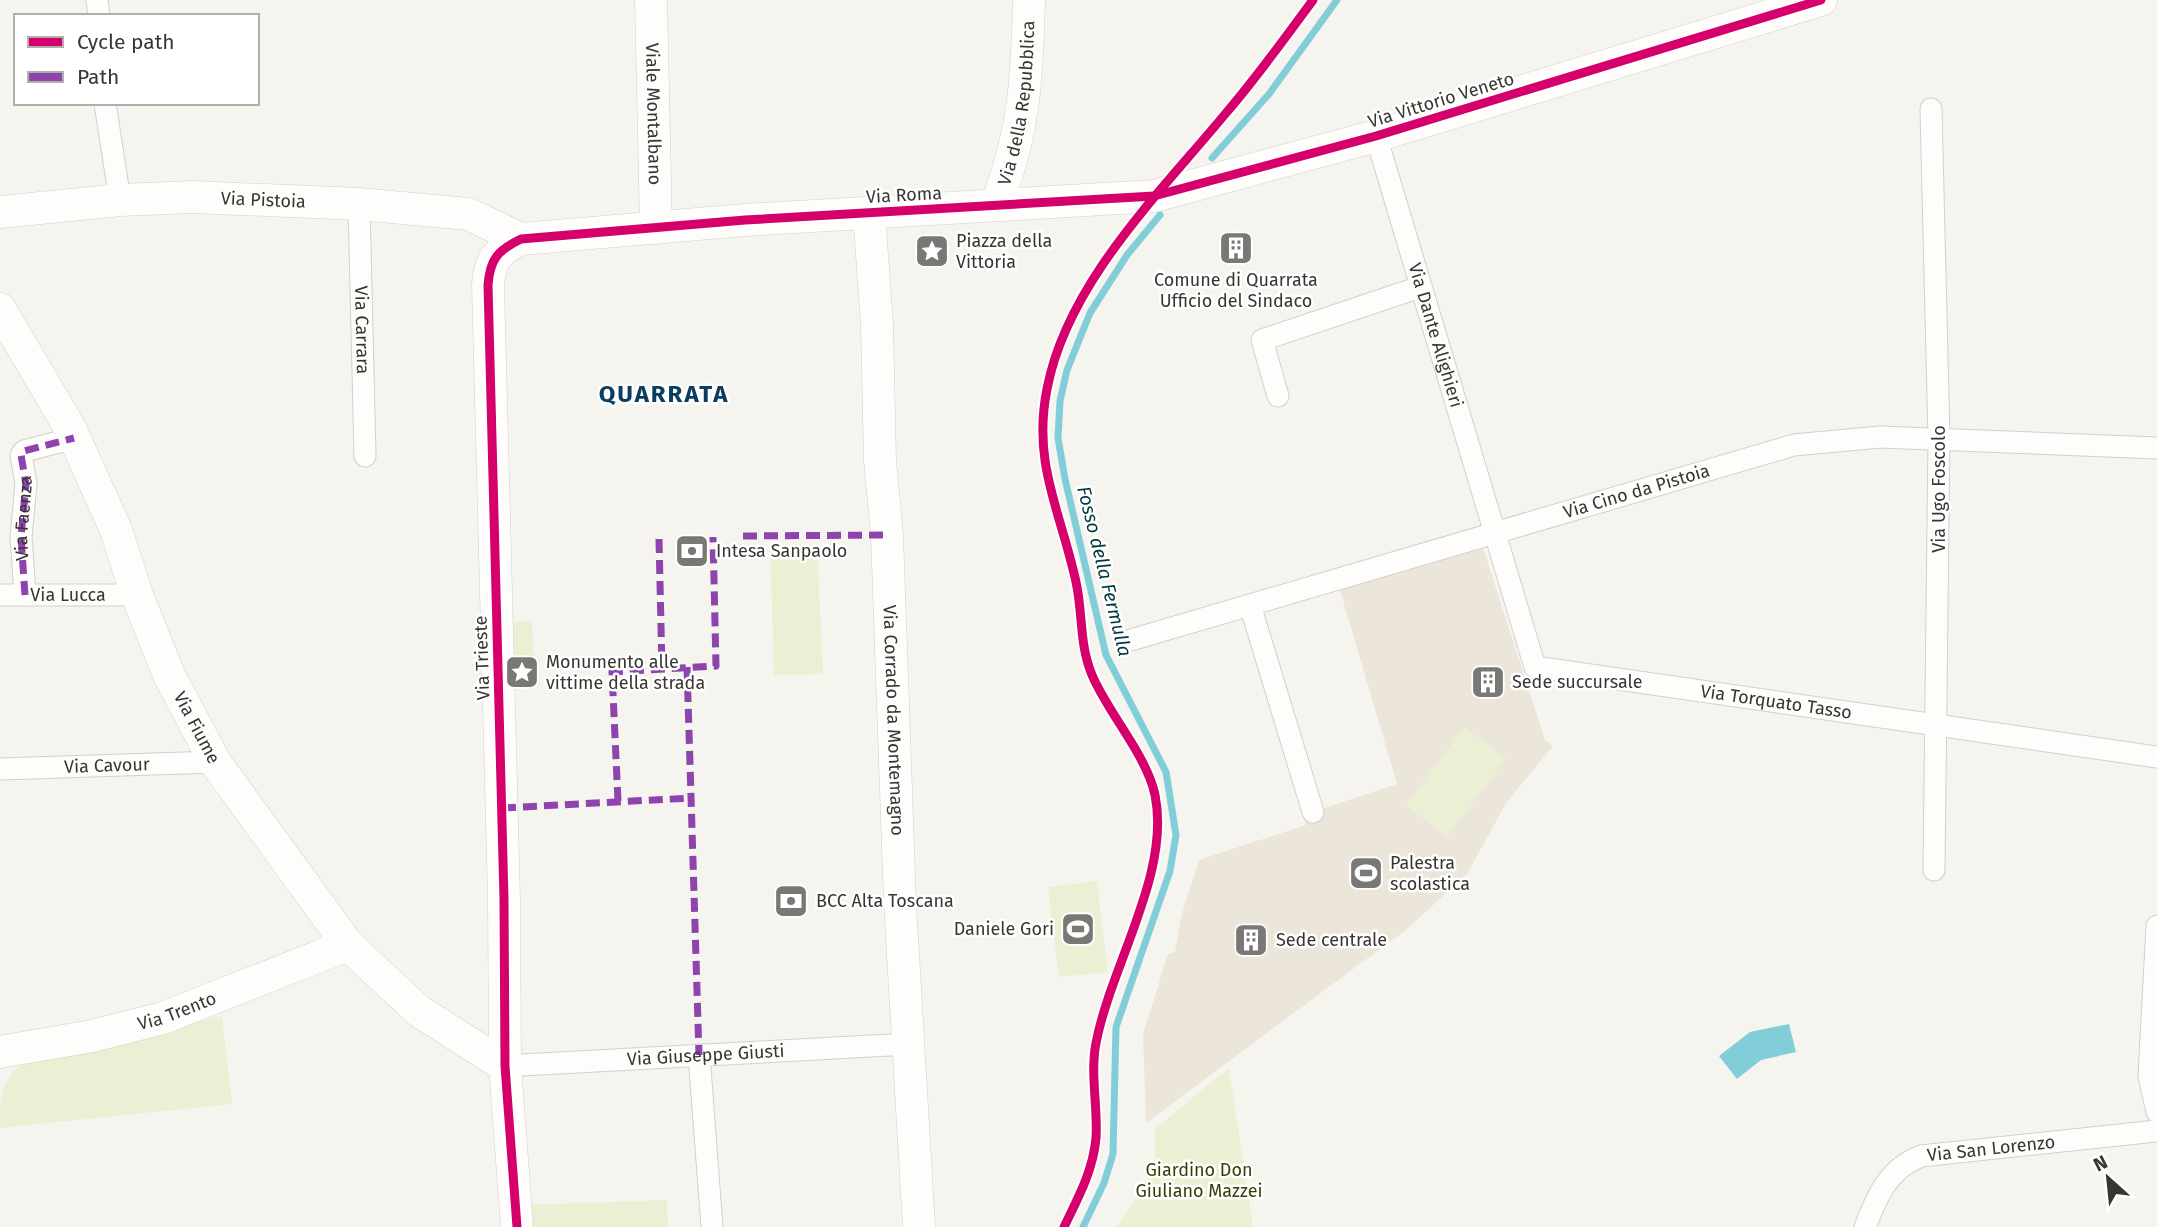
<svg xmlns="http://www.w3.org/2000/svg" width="2157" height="1227" viewBox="0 0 2157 1227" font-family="'Fira Sans',sans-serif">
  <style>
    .built { fill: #ece6da }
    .green { fill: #ebf0d4 }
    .water { fill: #82ced8 }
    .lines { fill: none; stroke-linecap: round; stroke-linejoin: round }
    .stream { stroke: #82ced8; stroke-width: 7 }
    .street-casing { stroke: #d1d0cc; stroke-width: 23 }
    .secondary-casing { stroke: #d1d0cc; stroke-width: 33 }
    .street { stroke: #fefdfc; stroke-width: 21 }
    .secondary { stroke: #fefdfc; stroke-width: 32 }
    .quiet { stroke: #8e44ad; stroke-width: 7; stroke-dasharray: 14 7; stroke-linecap: butt }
    .cycleway-casing { stroke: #fff; stroke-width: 13 }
    .cycleway { stroke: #d6006c; stroke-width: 9 }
    .labels { text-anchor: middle; stroke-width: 5; stroke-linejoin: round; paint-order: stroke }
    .street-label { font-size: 18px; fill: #383632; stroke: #fff }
    .poi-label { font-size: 18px; fill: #383632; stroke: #fff; text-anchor: start }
    .park-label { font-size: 18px; fill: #363f03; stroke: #fff }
    .water-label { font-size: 19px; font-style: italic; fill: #02383f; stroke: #fff }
    .district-label { font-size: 24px; font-weight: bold; letter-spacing: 2px; fill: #0a3e61; stroke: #fff }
  </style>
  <rect width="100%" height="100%" fill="#f6f4ee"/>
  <polygon class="built" points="1482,545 1545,740 1553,746 1506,803 1467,874 1407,929 1146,1123 1143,1034 1168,954 1175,952 1181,917 1199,860 1306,825 1303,815 1397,784 1339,587"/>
  <g class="green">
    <polygon points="817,544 823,674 774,675 770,545"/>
    <polygon points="532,621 535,688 512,690 509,622"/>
    <polygon points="1465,727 1506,759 1447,837 1406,805"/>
    <polygon points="1097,881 1108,972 1059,977 1048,887"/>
    <path d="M 222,1016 L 232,1104 L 0,1128 C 0,1096 0,1082 23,1063 Z"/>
    <polygon points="1229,1068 1253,1227 1117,1227 1155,1170 1155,1129"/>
    <polygon points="667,1200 668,1227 522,1227 521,1205"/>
  </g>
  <polygon class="water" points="1789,1024 1796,1052 1761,1060 1737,1079 1719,1056 1750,1032"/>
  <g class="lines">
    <g class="stream">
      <polyline points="1212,158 1269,94 1337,0"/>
      <polyline points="1083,1227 1104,1183 1113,1154 1116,1027 1170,871 1176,835 1166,772 1106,655 1065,479 1058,438 1060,401 1067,370 1090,313 1127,255 1160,215"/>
    </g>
    <g class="street-casing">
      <g id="street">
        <polyline points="97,0 99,16"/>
        <polyline points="105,103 120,200"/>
        <polyline points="1931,109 1939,438 1934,870"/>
        <path id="s1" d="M 1376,136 L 1535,667 L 2157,757"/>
        <path id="s2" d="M 359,204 L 365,456"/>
        <polyline points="1278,396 1262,340 1420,287"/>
        <path id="s3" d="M 0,595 L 137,595"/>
        <path id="s4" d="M 25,595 L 21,537 L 26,484 L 21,455 L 24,451 L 74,438"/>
        <polyline points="1250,605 1313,812"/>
        <path id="s5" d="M 1131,640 L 1794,445 L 1880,437 L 2157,448"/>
        <path id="s6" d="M 0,769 L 215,762"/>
        <polyline points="2157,926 2149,1076 2157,1112"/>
        <polyline points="699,1055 712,1227"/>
        <path id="s7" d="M 505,1066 L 908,1044"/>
        <path id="s8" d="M 1865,1227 C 1877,1196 1888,1169 1921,1156 L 2157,1131"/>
      </g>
    </g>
    <g class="secondary-casing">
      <g id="secondary">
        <path id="s9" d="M 651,0 L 656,228"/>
        <path id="s10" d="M 996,205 C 1025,132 1027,77 1029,0"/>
        <path id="s11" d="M 0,212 L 120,200 L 193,197 L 359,204 L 468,214 L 521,239"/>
        <path id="s12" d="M 869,213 L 877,325 L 880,460 L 887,535 L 900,903 L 919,1227"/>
        <path id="s13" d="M 0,309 L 70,428 L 116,530 L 137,595 L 169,675 L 215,762 L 348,945 L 419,1011 L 505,1066"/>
        <path id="s14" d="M 0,1052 L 92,1036 L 163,1018 L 348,945"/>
        <path d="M 517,1227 L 505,1066 L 504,899 L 488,285 C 490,259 498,250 521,239 L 745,220 L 1154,196 L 1376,136 L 1821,0"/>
      </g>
    </g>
    <use href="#street" class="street"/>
    <use href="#secondary" class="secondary"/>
    <g class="quiet">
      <polyline points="743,536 887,535"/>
      <polyline points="659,539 662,669"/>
      <polyline points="25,595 21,537 26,484 21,455 24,451 74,438"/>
      <polyline points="687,667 699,1055"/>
      <polyline points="618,801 612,672 716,666 713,537"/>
      <polyline points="502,808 691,798"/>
    </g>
    <g class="cycleway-casing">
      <g id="cycleway">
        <path d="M 517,1227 L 505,1066 L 504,899 L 488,285 C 490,259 498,250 521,239 L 745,220 L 1154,196 L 1376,136 L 1821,0"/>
        <path d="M 1064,1227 C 1078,1198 1093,1171 1096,1138 C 1098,1107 1090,1074 1096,1043 C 1111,965 1171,873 1155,795 C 1147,756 1108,713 1092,675 C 1079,644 1083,613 1076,582 C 1061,512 1032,464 1047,389 C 1067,283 1160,193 1226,113 C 1257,77 1285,38 1313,0"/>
      </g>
    </g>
    <use href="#cycleway" class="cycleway"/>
  </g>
  <defs>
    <g id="building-square" transform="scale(1.75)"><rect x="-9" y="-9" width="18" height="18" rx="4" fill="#7a7874" stroke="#fff"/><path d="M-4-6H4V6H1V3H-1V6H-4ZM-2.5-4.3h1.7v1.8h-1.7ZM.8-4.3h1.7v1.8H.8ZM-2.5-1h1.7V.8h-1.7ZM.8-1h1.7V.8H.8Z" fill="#fff"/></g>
    <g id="sight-square" transform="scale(1.75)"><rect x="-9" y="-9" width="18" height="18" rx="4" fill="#7a7874" stroke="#fff"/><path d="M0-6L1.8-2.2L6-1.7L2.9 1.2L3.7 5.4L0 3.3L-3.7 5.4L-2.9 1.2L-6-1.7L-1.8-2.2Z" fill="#fff"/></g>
    <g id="bank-square" transform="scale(1.75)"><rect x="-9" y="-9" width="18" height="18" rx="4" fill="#7a7874" stroke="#fff"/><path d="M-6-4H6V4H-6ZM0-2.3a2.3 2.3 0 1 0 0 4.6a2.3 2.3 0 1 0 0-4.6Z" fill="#fff"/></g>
    <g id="stadium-square" transform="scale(1.75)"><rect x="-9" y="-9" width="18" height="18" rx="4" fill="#7a7874" stroke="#fff"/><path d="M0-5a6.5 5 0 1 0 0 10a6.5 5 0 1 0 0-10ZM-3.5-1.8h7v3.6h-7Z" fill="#fff"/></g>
  </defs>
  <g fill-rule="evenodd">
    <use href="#building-square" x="1236" y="248"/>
    <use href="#sight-square" x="932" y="251"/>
    <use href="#bank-square" x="692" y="551"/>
    <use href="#sight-square" x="522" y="672"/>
    <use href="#building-square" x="1488" y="682"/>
    <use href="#stadium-square" x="1366" y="873"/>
    <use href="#bank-square" x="791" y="901"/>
    <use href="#stadium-square" x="1078" y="929"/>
    <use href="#building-square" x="1251" y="940"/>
  </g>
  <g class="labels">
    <g class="street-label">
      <text transform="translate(1441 100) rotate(-17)" y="6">Via Vittorio Veneto</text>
      <text dy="6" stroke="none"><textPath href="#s10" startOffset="105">Via della Repubblica</textPath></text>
      <text dy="6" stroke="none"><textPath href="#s9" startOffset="114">Viale Montalbano</textPath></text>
      <text transform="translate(904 195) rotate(-3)" y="6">Via Roma</text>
      <text dy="6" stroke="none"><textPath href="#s11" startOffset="264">Via Pistoia</textPath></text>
      <text dy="6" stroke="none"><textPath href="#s2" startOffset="126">Via Carrara</textPath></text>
      <text dy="6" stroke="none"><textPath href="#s1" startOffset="208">Via Dante Alighieri</textPath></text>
      <text transform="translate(1939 489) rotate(-90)" y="6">Via Ugo Foscolo</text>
      <text dy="6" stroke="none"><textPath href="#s5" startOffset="527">Via Cino da Pistoia</textPath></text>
      <text dy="6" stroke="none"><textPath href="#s4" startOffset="77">Via Faenza</textPath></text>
      <text dy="6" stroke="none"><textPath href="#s3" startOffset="68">Via Lucca</textPath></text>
      <text transform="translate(482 658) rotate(-92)" y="6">Via Trieste</text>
      <text dy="6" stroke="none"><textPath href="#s1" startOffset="798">Via Torquato Tasso</textPath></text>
      <text dy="6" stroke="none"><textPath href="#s12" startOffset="508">Via Corrado da Montemagno</textPath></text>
      <text dy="6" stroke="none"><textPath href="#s13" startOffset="464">Via Fiume</textPath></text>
      <text dy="6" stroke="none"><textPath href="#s6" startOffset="107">Via Cavour</textPath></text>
      <text dy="6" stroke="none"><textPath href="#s14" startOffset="182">Via Trento</textPath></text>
      <text dy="6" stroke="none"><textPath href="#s7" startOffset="201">Via Giuseppe Giusti</textPath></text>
      <text dy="6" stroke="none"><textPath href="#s8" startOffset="164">Via San Lorenzo</textPath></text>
    </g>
    <g class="poi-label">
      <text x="956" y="247">Piazza della<tspan x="956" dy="21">Vittoria</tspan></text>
      <text x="1236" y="286" text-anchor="middle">Comune di Quarrata<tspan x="1236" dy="21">Ufficio del Sindaco</tspan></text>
      <text x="716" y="557">Intesa Sanpaolo</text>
      <text x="546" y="668">Monumento alle<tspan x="546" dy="21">vittime della strada</tspan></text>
      <text x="1512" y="688">Sede succursale</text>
      <text x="1390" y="869">Palestra<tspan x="1390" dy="21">scolastica</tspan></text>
      <text x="816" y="907">BCC Alta Toscana</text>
      <text x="1054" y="935" text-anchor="end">Daniele Gori</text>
      <text x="1276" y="946">Sede centrale</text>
    </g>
    <g class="park-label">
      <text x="1199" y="1176">Giardino Don<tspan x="1199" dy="21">Giuliano Mazzei</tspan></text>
    </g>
    <g class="water-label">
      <text transform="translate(1105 571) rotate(76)" y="7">Fosso della Fermulla</text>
    </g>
    <g class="district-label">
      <text x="664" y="402">QUARRATA</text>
    </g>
  </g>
  <rect x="14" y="14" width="245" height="91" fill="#ffffff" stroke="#afafad" stroke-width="2"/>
  <rect x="28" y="37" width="35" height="10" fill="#d6006c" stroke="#afafad" stroke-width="2"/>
  <text x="77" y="49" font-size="21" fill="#383632">Cycle path</text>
  <rect x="28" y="72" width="35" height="10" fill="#8e44ad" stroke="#afafad" stroke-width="2"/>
  <text x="77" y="84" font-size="21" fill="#383632">Path</text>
  <g transform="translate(2108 1178) rotate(333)" stroke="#ffffff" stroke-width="5" paint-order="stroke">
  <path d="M0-5L12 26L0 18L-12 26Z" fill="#383632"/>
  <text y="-10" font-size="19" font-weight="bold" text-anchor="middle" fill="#383632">N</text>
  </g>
</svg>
